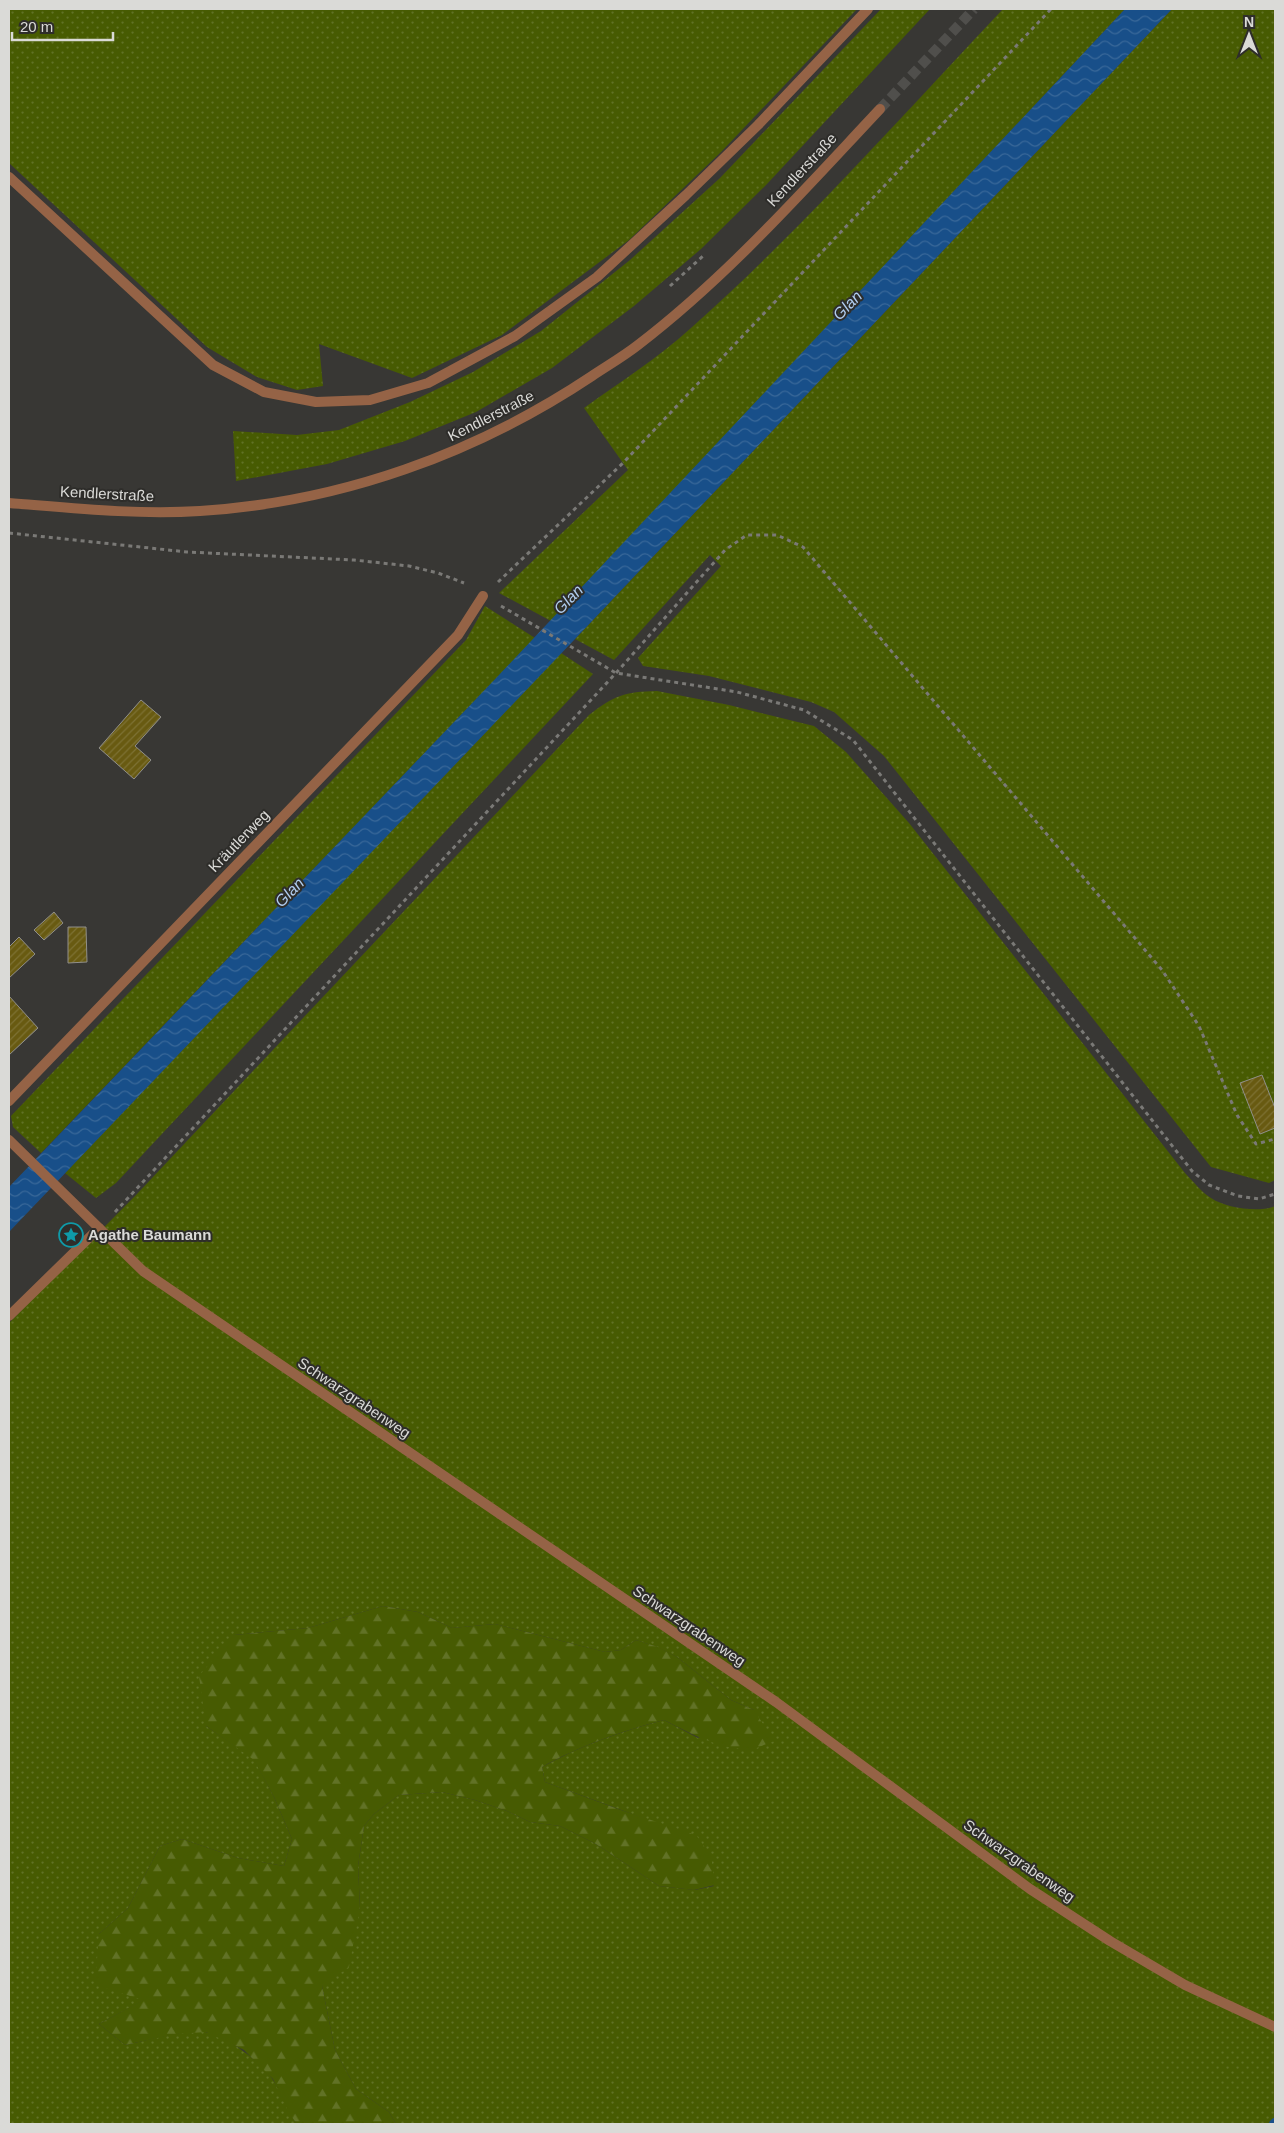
<svg xmlns="http://www.w3.org/2000/svg" width="1284" height="2133" viewBox="0 0 1284 2133" font-family="Helvetica,sans-serif">
  <style>
    .grass { fill: url(#grass-dots) }
    .forest { fill: url(#forest-firs) }
    .water { fill: url(#water-waves) }
    .lines { fill: none; stroke-linecap: round; stroke-linejoin: round }
    .stream { stroke: #184f89; stroke-width: 10 }
    .building { fill: url(#building-hatch); stroke: #908f8b }
    .tertiary-tunnel { stroke: #504f4c; stroke-width: 10; stroke-dasharray: 10 5; stroke-linecap: butt }
    .path { stroke: #7a7976; stroke-width: 3; stroke-dasharray: 4 4; stroke-linecap: butt }
    .service { stroke: #956346; stroke-width: 10 }
    .minor { stroke: #956346; stroke-width: 10 }
    .tertiary { stroke: #956346; stroke-width: 10 }
    .labels { text-anchor: middle; stroke-width: 4; stroke-linejoin: round; paint-order: stroke }
    .street-label { font-size: 15px; fill: #dadad7; stroke: #2e2d2a }
    .poi-label { font-size: 15px; font-weight: bold; fill: #dadad7; stroke: #2e2d2a; text-anchor: start }
    .water-label { font-size: 16px; font-style: italic; fill: #b0ccee; stroke: #2e2d2a }
  </style>
  <defs>
    <pattern id="grass-dots" width="8" height="8" patternUnits="userSpaceOnUse" patternTransform="scale(1.25)"><rect width="8" height="8" fill="#475b02"/><path d="M2 2h.1M6 6h.1" fill="none" stroke="#617226" stroke-width="1.8" stroke-linecap="round"/></pattern>
    <pattern id="forest-firs" width="22" height="20" patternUnits="userSpaceOnUse" patternTransform="scale(1.25)"><rect width="22" height="20" fill="#475b02"/><path d="M5 1l3.5 6h-7zM16 11l3.5 6h-7z" fill="#617226"/></pattern>
    <pattern id="water-waves" width="16" height="10" patternUnits="userSpaceOnUse" patternTransform="scale(1.25)"><rect width="16" height="10" fill="#184f89"/><path d="M0 5q4-4 8 0t8 0" fill="none" stroke="#396899"/></pattern>
    <pattern id="building-hatch" width="6" height="6" patternUnits="userSpaceOnUse" patternTransform="scale(1.25)"><rect width="6" height="6" fill="#685a11"/><path d="M-1 1l2-2M0 6l6-6M5 7l2-2" fill="none" stroke="#7d7133"/></pattern>
  </defs>
  <rect width="100%" height="100%" fill="#383734"/>
  <g class="grass">
    <polygon points="9,9 857,9 721,152 629,240 502,335 412,378 319,344 323,386 297,390 257,377 207,347 9,163"/>
    <polygon points="881,9 930,9 767,184 701,249 634,306 552,368 476,412 405,441 327,464 236,481 233,431 297,435 339,430 410,402 473,372 541,331 630,260 720,178"/>
    <path d="M 1003,9 L 1125,9 L 551,621 L 499,593 L 628,470 L 584,408 C 620,382 658,358 691,328 C 802,229 901,117 1003,9 Z"/>
    <polygon points="1172,9 1275,9 1275,1180 1269,1183 1211,1167 884,756 834,712 811,702 709,676 643,666 638,658 721,566 710,555 614,660 575,639"/>
    <polygon points="485,606 535,638 41,1153 13,1127 11,1116 466,640"/>
    <polygon points="561,653 593,674 116,1183 96,1198 65,1173"/>
    <path d="M 657,691 L 729,705 L 814,726 L 846,752 L 909,823 L 1185,1173 C 1193,1181 1201,1192 1211,1198 C 1225,1208 1260,1213 1275,1206 L 1275,2124 L 396,2124 L 389,2112 L 356,2089 L 335,2050 L 322,1986 L 360,1908 L 358,1866 L 364,1826 L 374,1814 L 399,1795 L 442,1792 L 475,1800 L 507,1811 L 530,1822 L 560,1826 L 596,1844 L 659,1886 L 695,1890 L 714,1886 L 654,1822 L 545,1782 L 542,1767 C 580,1746 622,1731 664,1720 L 698,1738 L 754,1710 L 731,1700 L 677,1657 L 657,1647 L 636,1640 L 621,1650 L 605,1652 L 495,1624 L 452,1628 L 418,1612 L 383,1606 L 308,1628 L 234,1635 L 206,1726 L 254,1759 L 274,1797 L 292,1839 L 284,1866 L 238,1858 L 182,1839 L 160,1846 L 128,1908 L 99,1934 L 144,2000 L 99,2024 L 125,2045 C 150,2040 179,2030 205,2032 C 225,2035 263,2063 273,2080 C 282,2094 287,2110 297,2124 L 9,2124 L 9,1323 L 136,1195 L 589,715 C 615,695 624,692 657,691 Z"/>
  </g>
  <path class="forest" d="M 383,1606 L 418,1612 L 452,1628 L 495,1624 L 605,1652 L 621,1650 L 636,1640 L 658,1647 L 677,1657 L 731,1700 L 754,1710 L 774,1741 C 767,1743 759,1748 752,1749 C 719,1750 692,1734 664,1720 C 625,1730 577,1747 542,1767 L 545,1782 L 618,1809 L 696,1835 L 711,1856 L 715,1885 L 694,1890 L 659,1886 L 596,1844 L 560,1826 L 530,1822 L 507,1811 L 475,1800 L 442,1792 L 399,1795 L 374,1814 L 364,1826 L 358,1866 L 360,1908 L 349,1967 L 322,1986 L 335,2050 L 356,2089 L 389,2112 L 396,2124 L 297,2124 L 289,2113 L 273,2079 L 244,2050 L 206,2032 L 176,2034 L 125,2045 L 99,2024 L 143,2000 L 95,1985 L 99,1934 L 128,1908 L 160,1846 L 182,1839 L 238,1858 L 284,1866 L 292,1839 L 274,1797 L 254,1760 L 206,1726 L 199,1676 L 234,1635 L 308,1628 Z"/>
  <polygon class="water" points="1125,9 1172,9 575,639 9,1232 9,1187 499,675"/>
  <g class="lines">
    <polyline class="stream" points="1274,2124 1275,2123"/>
  </g>
  <g class="building">
    <polygon points="141,700 161,717 135,746 151,760 134,779 99,748"/>
    <polygon points="54,912 63,923 44,940 34,930"/>
    <polygon points="68,927 86,927 87,962 68,963"/>
    <polygon points="19,937 35,954 9,978 9,947"/>
    <polygon points="9,996 38,1028 9,1055"/>
    <polygon points="1262,1075 1275,1108 1275,1128 1260,1134 1240,1083"/>
  </g>
  <g class="lines">
    <polyline class="tertiary-tunnel" points="880,109 974,9"/>
    <g class="path">
      <polyline points="670,286 703,256"/>
      <polyline points="9,533 187,552 354,560 409,566 438,573 464,583"/>
      <polyline points="498,582 623,463 1051,9"/>
      <polyline points="501,606 616,673 737,692 804,710 853,740 1192,1171 1209,1185 1238,1196 1259,1199 1275,1194"/>
      <polyline points="115,1212 616,673 725,550 747,535 777,535 803,547 1162,970 1199,1026 1237,1115 1256,1144 1275,1139"/>
    </g>
    <g class="service">
      <polyline points="9,177 213,365 264,392 316,402 370,400 428,383 515,336 597,277 686,195 758,125 868,9"/>
      <polyline points="9,1101 458,635 483,596"/>
      <polyline points="9,1316 99,1228"/>
    </g>
    <polyline class="minor" points="9,1140 143,1271 776,1702 1030,1889 1110,1941 1185,1985 1275,2027"/>
    <path class="tertiary" d="M 9,503 C 72,508 136,515 200,511 C 341,502 475,454 592,376 C 607,366 624,356 638,345 C 728,276 803,191 880,109"/>
  </g>
  <defs>
    <g id="sight-ring" transform="scale(1.25)"><circle r="9.5" fill="#2e2d2a" stroke="#0f9aa8" stroke-width="1.5"/><path d="M0-6L1.8-2.2L6-1.7L2.9 1.2L3.7 5.4L0 3.3L-3.7 5.4L-2.9 1.2L-6-1.7L-1.8-2.2Z" fill="#0f9aa8"/></g>
  </defs>
  <g fill-rule="evenodd">
    <use href="#sight-ring" x="71" y="1235"/>
  </g>
  <g class="labels">
    <g class="street-label">
      <text transform="translate(802 170) rotate(-47)" y="5">Kendlerstraße</text>
      <text transform="translate(491 416) rotate(-27)" y="5">Kendlerstraße</text>
      <text transform="translate(107 494) rotate(3)" y="5">Kendlerstraße</text>
      <text transform="translate(239 841) rotate(-46)" y="5">Kräutlerweg</text>
      <text transform="translate(354 1398) rotate(34)" y="5">Schwarzgrabenweg</text>
      <text transform="translate(689 1626) rotate(34)" y="5">Schwarzgrabenweg</text>
      <text transform="translate(1019 1861) rotate(35)" y="5">Schwarzgrabenweg</text>
    </g>
    <g class="poi-label">
      <text x="88" y="1240">Agathe Baumann</text>
    </g>
    <g class="water-label">
      <text transform="translate(847 305) rotate(-46)" y="6">Glan</text>
      <text transform="translate(568 599) rotate(-46)" y="6">Glan</text>
      <text transform="translate(289 892) rotate(-46)" y="6">Glan</text>
    </g>
  </g>
  <rect width="1284" height="2133" fill="none" stroke="#dadad7" stroke-width="20"/>
  <g transform="translate(1249 35)" stroke="#2e2d2a" stroke-width="4" paint-order="stroke">
  <path d="M0-4L9 19L0 12L-9 19Z" fill="#dadad7"/>
  <text y="-8" font-size="14" font-weight="bold" text-anchor="middle" fill="#dadad7">N</text>
  </g>
  <path d="M12 32v8h101v-8" fill="none" stroke="#dadad7" stroke-width="2.5"/>
  <text x="20" y="32" font-size="15" fill="#dadad7" stroke="#2e2d2a" stroke-width="4" paint-order="stroke">20 m</text>
</svg>
